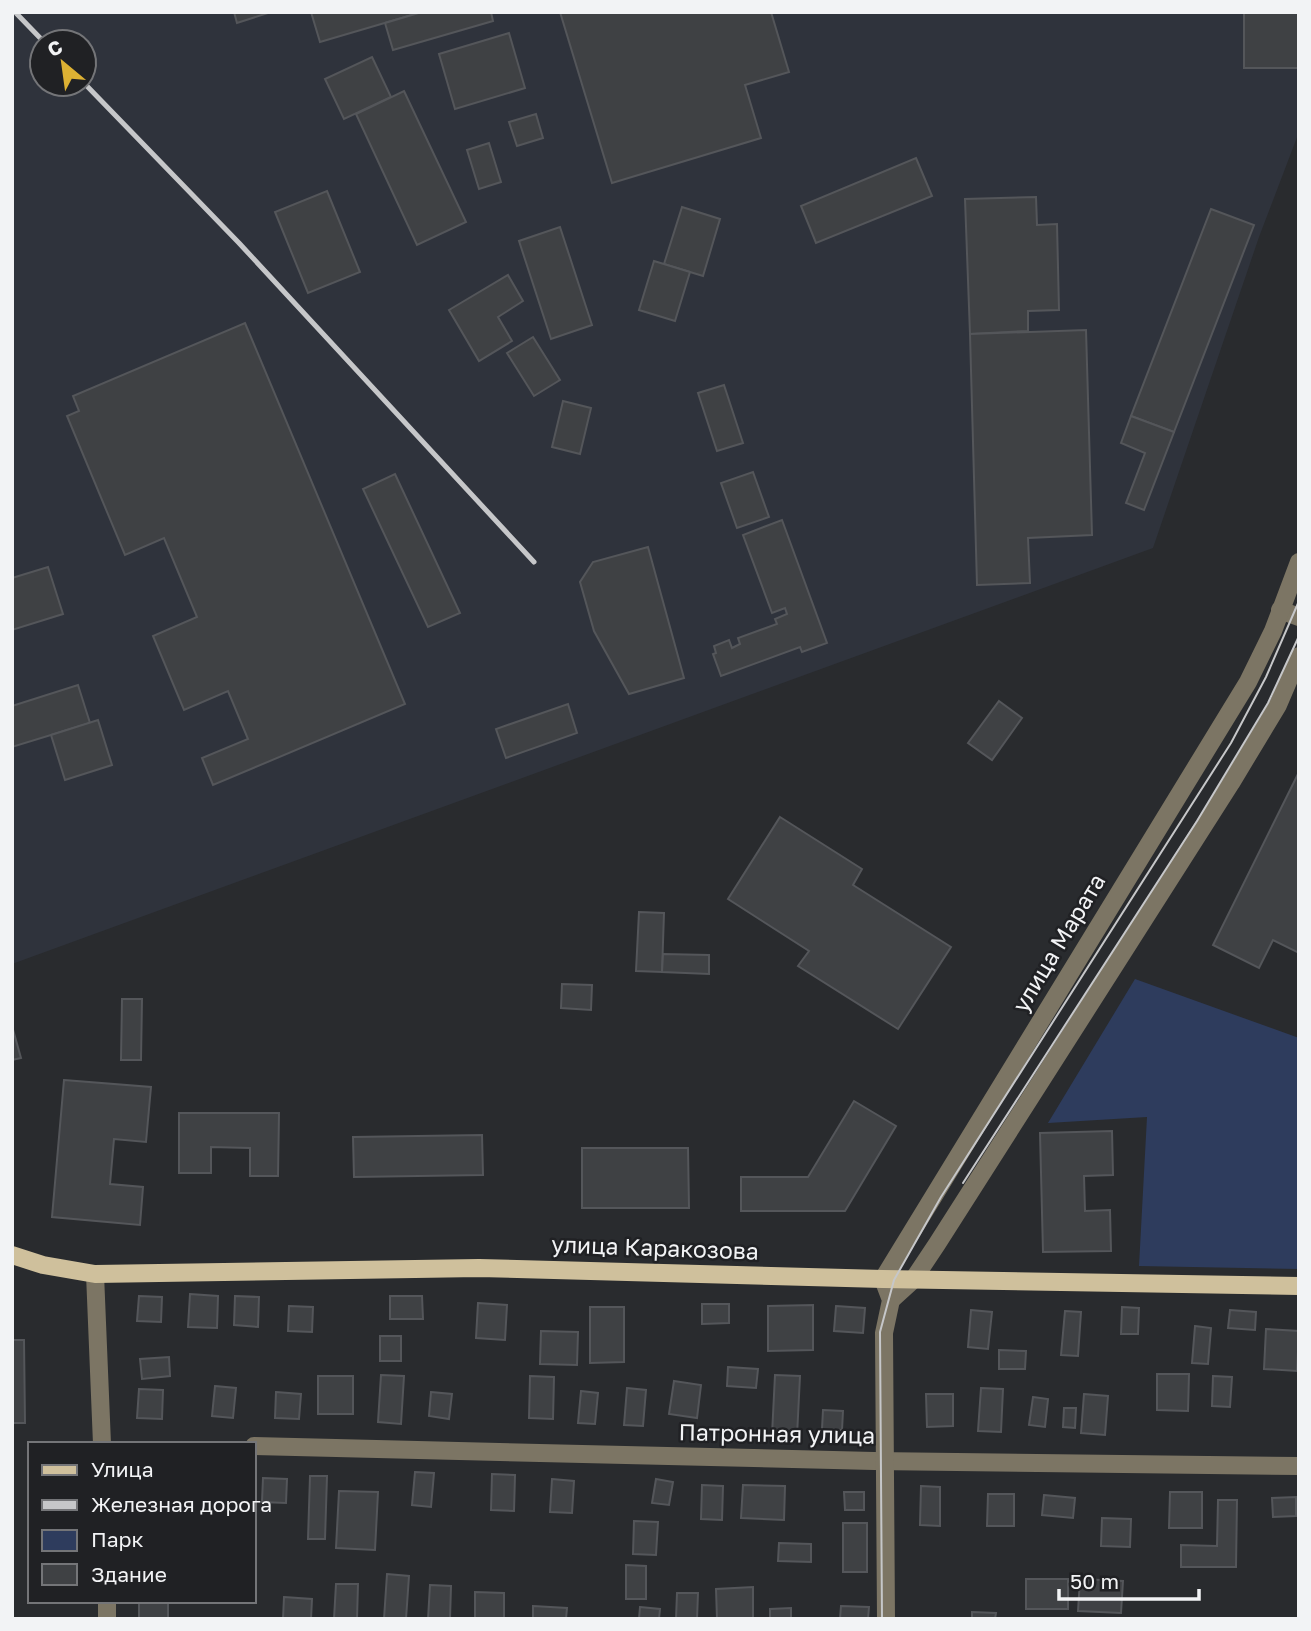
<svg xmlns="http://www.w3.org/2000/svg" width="1311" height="1631" viewBox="0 0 1311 1631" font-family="'Golos Text',sans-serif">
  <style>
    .built { fill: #2f333c; fill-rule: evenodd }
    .green { fill: #2e3c5d }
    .building { fill: #3f4144; stroke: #54565a; stroke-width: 2 }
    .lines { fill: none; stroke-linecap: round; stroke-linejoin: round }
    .minor { stroke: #7c7564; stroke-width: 18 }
    .major { stroke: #cfc09c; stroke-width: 18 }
    .tram { stroke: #c6c7c9; stroke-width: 2 }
    .rail { stroke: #c6c7c9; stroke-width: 5 }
    .labels { text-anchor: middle; stroke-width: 5; stroke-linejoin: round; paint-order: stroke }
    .street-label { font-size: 23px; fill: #f2f3f5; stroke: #202124 }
  </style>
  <rect width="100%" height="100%" fill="#292b2e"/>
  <path class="built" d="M 12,12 L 1299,12 L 1299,132 L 1259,237 L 1153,548 L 12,964 ZM 42,42 L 84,42 L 84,84 L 42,84 Z"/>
  <polygon class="green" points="1135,979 1299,1038 1299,1269 1139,1266 1147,1117 1048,1123"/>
  <g class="building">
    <polygon points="234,12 271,12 237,23"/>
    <polygon points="311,12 422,12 320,42"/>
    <polygon points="422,12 491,12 493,21 393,50 385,23"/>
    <polygon points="560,12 771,12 789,72 745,85 761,138 612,183"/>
    <rect x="1244" y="12" width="55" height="56"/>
    <polygon points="509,33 525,88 455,109 439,54"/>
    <polygon points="372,57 391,97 344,119 325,79"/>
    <polygon points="404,91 466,222 417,245 356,114"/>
    <polygon points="536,114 543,138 517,146 509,122"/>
    <polygon points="489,143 501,182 479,189 467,150"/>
    <polygon points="916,158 932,196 816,243 801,206"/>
    <polygon points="327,191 360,272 308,293 275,212"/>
    <polygon points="1036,197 1037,225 1057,224 1059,310 1028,311 1028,331 970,334 965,199"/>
    <polygon points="682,207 720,219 703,276 664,264"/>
    <polygon points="1211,209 1254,225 1174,432 1131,416"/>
    <polygon points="560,227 592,325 551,339 519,241"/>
    <polygon points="654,261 690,272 675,321 639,310"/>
    <polygon points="508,275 523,301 498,317 512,341 479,361 449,310"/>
    <polygon points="245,323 405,704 213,785 202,758 248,739 228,691 184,710 153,636 197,617 164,538 125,555 67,416 79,411 73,396"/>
    <polygon points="1086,330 1092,535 1028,538 1030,583 977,585 970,334"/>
    <polygon points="533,337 560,380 534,396 507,353"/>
    <polygon points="724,385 743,443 717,451 698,393"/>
    <polygon points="563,401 591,408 580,454 552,447"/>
    <polygon points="1131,416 1174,432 1144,510 1126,503 1145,453 1121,443"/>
    <polygon points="753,472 769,517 737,528 721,483"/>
    <polygon points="395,474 460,613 428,627 363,489"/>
    <polygon points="782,520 827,643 802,652 800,647 721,676 713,654 716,653 714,646 729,640 732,648 740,644 738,638 777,624 775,619 787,614 785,608 772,613 743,535"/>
    <polygon points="648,547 684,678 629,694 594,631 580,582 593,562"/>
    <polygon points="48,567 63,614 12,630 12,578"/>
    <polygon points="78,685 90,723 12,747 12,706"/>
    <polygon points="999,701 1022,718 992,760 968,743"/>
    <polygon points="568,704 577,733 506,758 496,729"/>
    <polygon points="98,720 112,765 65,780 51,735"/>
    <polygon points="1298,774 1299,953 1273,940 1259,968 1213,945"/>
    <polygon points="780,817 862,869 853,885 951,947 898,1029 798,966 809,951 728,899"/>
    <polygon points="639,912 664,913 662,972 636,971"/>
    <polygon points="663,954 709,955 709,974 662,972"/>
    <polygon points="562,984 592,985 591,1010 561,1008"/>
    <polygon points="122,999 142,999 141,1060 121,1060"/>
    <polygon points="12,1026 21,1058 12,1060"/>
    <polygon points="64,1080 151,1087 146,1142 114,1139 110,1184 143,1187 140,1225 52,1217"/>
    <polygon points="854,1101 896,1126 845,1211 741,1211 741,1177 808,1177"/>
    <polygon points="179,1113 279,1113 278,1176 250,1176 250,1148 211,1147 211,1173 179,1173"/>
    <polygon points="1112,1131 1113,1175 1084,1176 1085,1211 1110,1210 1111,1251 1043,1252 1040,1133"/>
    <polygon points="482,1135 483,1175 354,1177 353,1137"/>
    <polygon points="582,1148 688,1148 689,1208 582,1208"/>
    <polygon points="190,1294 218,1296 217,1328 188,1327"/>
    <polygon points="139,1296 162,1297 161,1322 137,1321"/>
    <polygon points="235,1296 259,1297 258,1327 234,1325"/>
    <polygon points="390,1296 422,1296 423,1319 390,1319"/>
    <polygon points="478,1303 507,1305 505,1340 476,1338"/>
    <polygon points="702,1304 729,1304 729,1323 702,1324"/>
    <polygon points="813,1305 813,1350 768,1351 768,1306"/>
    <polygon points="289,1306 313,1307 312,1332 288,1331"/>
    <polygon points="836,1306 865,1308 863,1333 834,1331"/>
    <polygon points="590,1307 624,1307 624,1362 590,1363"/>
    <polygon points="1122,1307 1139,1308 1138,1334 1121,1334"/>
    <polygon points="971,1310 992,1312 988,1349 968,1347"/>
    <polygon points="1230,1310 1256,1312 1255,1330 1228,1328"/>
    <polygon points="1065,1311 1081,1312 1078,1356 1061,1355"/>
    <polygon points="1195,1326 1211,1328 1208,1364 1192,1363"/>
    <polygon points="1266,1329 1299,1331 1297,1371 1264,1369"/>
    <polygon points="541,1331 578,1332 577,1365 540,1364"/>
    <rect x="380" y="1336" width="21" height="25"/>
    <polygon points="12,1340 24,1340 25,1423 12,1423"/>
    <polygon points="999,1350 1026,1351 1025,1369 999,1369"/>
    <polygon points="169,1357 170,1376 142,1379 140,1359"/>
    <polygon points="728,1367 758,1369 756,1388 727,1386"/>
    <polygon points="1157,1374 1189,1374 1188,1411 1157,1410"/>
    <polygon points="381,1375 404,1376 401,1424 378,1422"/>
    <polygon points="775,1375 800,1376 797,1436 772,1435"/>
    <rect x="318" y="1376" width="35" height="38"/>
    <polygon points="530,1376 554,1377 553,1419 529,1418"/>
    <polygon points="1213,1376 1232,1377 1230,1407 1212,1406"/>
    <polygon points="674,1381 701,1385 697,1418 669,1414"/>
    <polygon points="215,1386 236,1388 233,1418 212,1416"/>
    <polygon points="627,1388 646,1390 643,1426 624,1425"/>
    <polygon points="981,1388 1003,1389 1001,1432 978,1431"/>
    <polygon points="139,1389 163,1390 162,1419 137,1418"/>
    <polygon points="581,1391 598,1393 595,1424 578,1423"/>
    <polygon points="276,1392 301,1394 299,1419 275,1418"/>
    <polygon points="431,1392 452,1394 449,1419 429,1416"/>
    <polygon points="926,1394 953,1394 953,1426 927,1427"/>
    <polygon points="1084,1394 1108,1396 1105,1435 1081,1433"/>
    <polygon points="1033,1397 1048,1399 1045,1427 1029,1425"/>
    <polygon points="1064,1408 1076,1408 1075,1428 1063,1427"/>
    <polygon points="823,1410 843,1411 842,1430 822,1429"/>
    <polygon points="415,1472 434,1473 431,1507 412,1505"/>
    <polygon points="492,1474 515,1475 514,1511 491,1510"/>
    <polygon points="310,1476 327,1476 325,1539 308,1539"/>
    <polygon points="263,1478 287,1479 286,1503 262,1502"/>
    <polygon points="552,1479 574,1481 572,1513 550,1512"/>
    <polygon points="656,1479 673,1482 669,1505 652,1503"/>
    <polygon points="702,1485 723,1486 722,1520 701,1519"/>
    <polygon points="743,1485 785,1486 784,1520 741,1518"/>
    <polygon points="921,1486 940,1487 940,1526 920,1525"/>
    <polygon points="339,1491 378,1492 375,1550 336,1548"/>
    <polygon points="844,1492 864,1492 864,1510 845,1510"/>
    <polygon points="1170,1492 1202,1492 1202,1528 1169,1528"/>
    <polygon points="988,1494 1014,1494 1014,1526 987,1526"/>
    <polygon points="1044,1495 1075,1498 1073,1518 1042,1515"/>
    <polygon points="1296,1497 1296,1516 1273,1517 1272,1498"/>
    <polygon points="1218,1500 1237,1500 1236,1567 1181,1567 1181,1545 1217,1546"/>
    <polygon points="1102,1518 1131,1519 1130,1547 1101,1546"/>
    <polygon points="634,1521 658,1522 656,1555 633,1554"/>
    <rect x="843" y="1523" width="24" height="49"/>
    <polygon points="779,1543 811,1544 811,1562 778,1561"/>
    <polygon points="626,1565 646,1566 646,1599 626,1599"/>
    <polygon points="387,1574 409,1576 406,1619 384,1619"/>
    <rect x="1026" y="1579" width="42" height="30"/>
    <polygon points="1080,1579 1123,1581 1121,1613 1078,1611"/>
    <polygon points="336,1584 358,1584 357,1619 334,1619"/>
    <polygon points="430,1585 451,1586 450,1619 428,1619"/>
    <polygon points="753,1587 753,1619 717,1619 716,1589"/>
    <polygon points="475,1592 504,1593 504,1619 475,1619"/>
    <polygon points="677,1593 698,1593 697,1619 676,1619"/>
    <polygon points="284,1597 312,1599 311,1619 283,1619"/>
    <rect x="139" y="1601" width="29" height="18"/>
    <polygon points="533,1606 567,1608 566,1619 533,1619"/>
    <polygon points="841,1606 869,1607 868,1619 840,1619"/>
    <polygon points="640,1607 660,1609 659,1619 639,1619"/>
    <polygon points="791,1608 791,1619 770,1619 770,1609"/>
    <polygon points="972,1612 996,1613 995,1619 972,1619"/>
  </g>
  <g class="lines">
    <g class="minor">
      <polyline points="1280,610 1299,617"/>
      <polyline points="95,1274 102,1444"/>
      <polyline points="891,1300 913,1280 937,1244 1231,783 1278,705 1299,656"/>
      <polyline points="254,1446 874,1461 1299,1466"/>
      <polyline points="107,1601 107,1619"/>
      <polyline points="886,1619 884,1333 891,1300 883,1279 1248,682 1273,631 1299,562"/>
    </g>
    <polyline class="major" points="12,1255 43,1265 95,1274 479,1268 883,1279 1299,1286"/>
    <g class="tram">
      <polyline points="963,1183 1197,821 1268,703 1299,636"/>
      <polyline points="882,1619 880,1332 894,1280 941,1197 1231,743 1266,677 1299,601"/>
    </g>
    <g class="rail">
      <polyline points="15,12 44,42"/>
      <polyline points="84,83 239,243 534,562"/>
    </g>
  </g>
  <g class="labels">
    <g class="street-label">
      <text transform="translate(1059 943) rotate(-59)" y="8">улица Марата</text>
      <text transform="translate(655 1248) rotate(2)" y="8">улица Каракозова</text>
      <text transform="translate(777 1434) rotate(1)" y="8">Патронная улица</text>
    </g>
  </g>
  <rect width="1311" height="1631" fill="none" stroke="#f2f3f5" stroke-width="28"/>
  <rect x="28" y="1442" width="228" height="161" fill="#202124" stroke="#747578" stroke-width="2"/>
  <rect x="42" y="1465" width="35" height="10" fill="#cfc09c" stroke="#747578" stroke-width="2"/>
  <text x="91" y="1477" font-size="21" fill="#f2f3f5">Улица</text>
  <rect x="42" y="1500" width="35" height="10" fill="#c6c7c9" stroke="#747578" stroke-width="2"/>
  <text x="91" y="1512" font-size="21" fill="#f2f3f5">Железная дорога</text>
  <rect x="42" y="1530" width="35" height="21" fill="#2e3c5d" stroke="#747578" stroke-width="2"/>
  <text x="91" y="1547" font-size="21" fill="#f2f3f5">Парк</text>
  <rect x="42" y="1564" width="35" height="21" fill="#3f4144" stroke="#747578" stroke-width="2"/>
  <text x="91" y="1582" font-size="21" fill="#f2f3f5">Здание</text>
  <g transform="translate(63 63) rotate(331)"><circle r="33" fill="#202124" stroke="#747578" stroke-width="2"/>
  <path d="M0-5L12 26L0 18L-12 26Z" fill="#ddb133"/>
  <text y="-10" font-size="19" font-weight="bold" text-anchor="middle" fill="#f2f3f5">С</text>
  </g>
  <path d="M1059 1589v10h140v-10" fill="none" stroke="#f2f3f5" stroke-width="3.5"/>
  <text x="1070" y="1589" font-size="21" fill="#f2f3f5" stroke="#202124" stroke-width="5" paint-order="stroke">50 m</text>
</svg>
